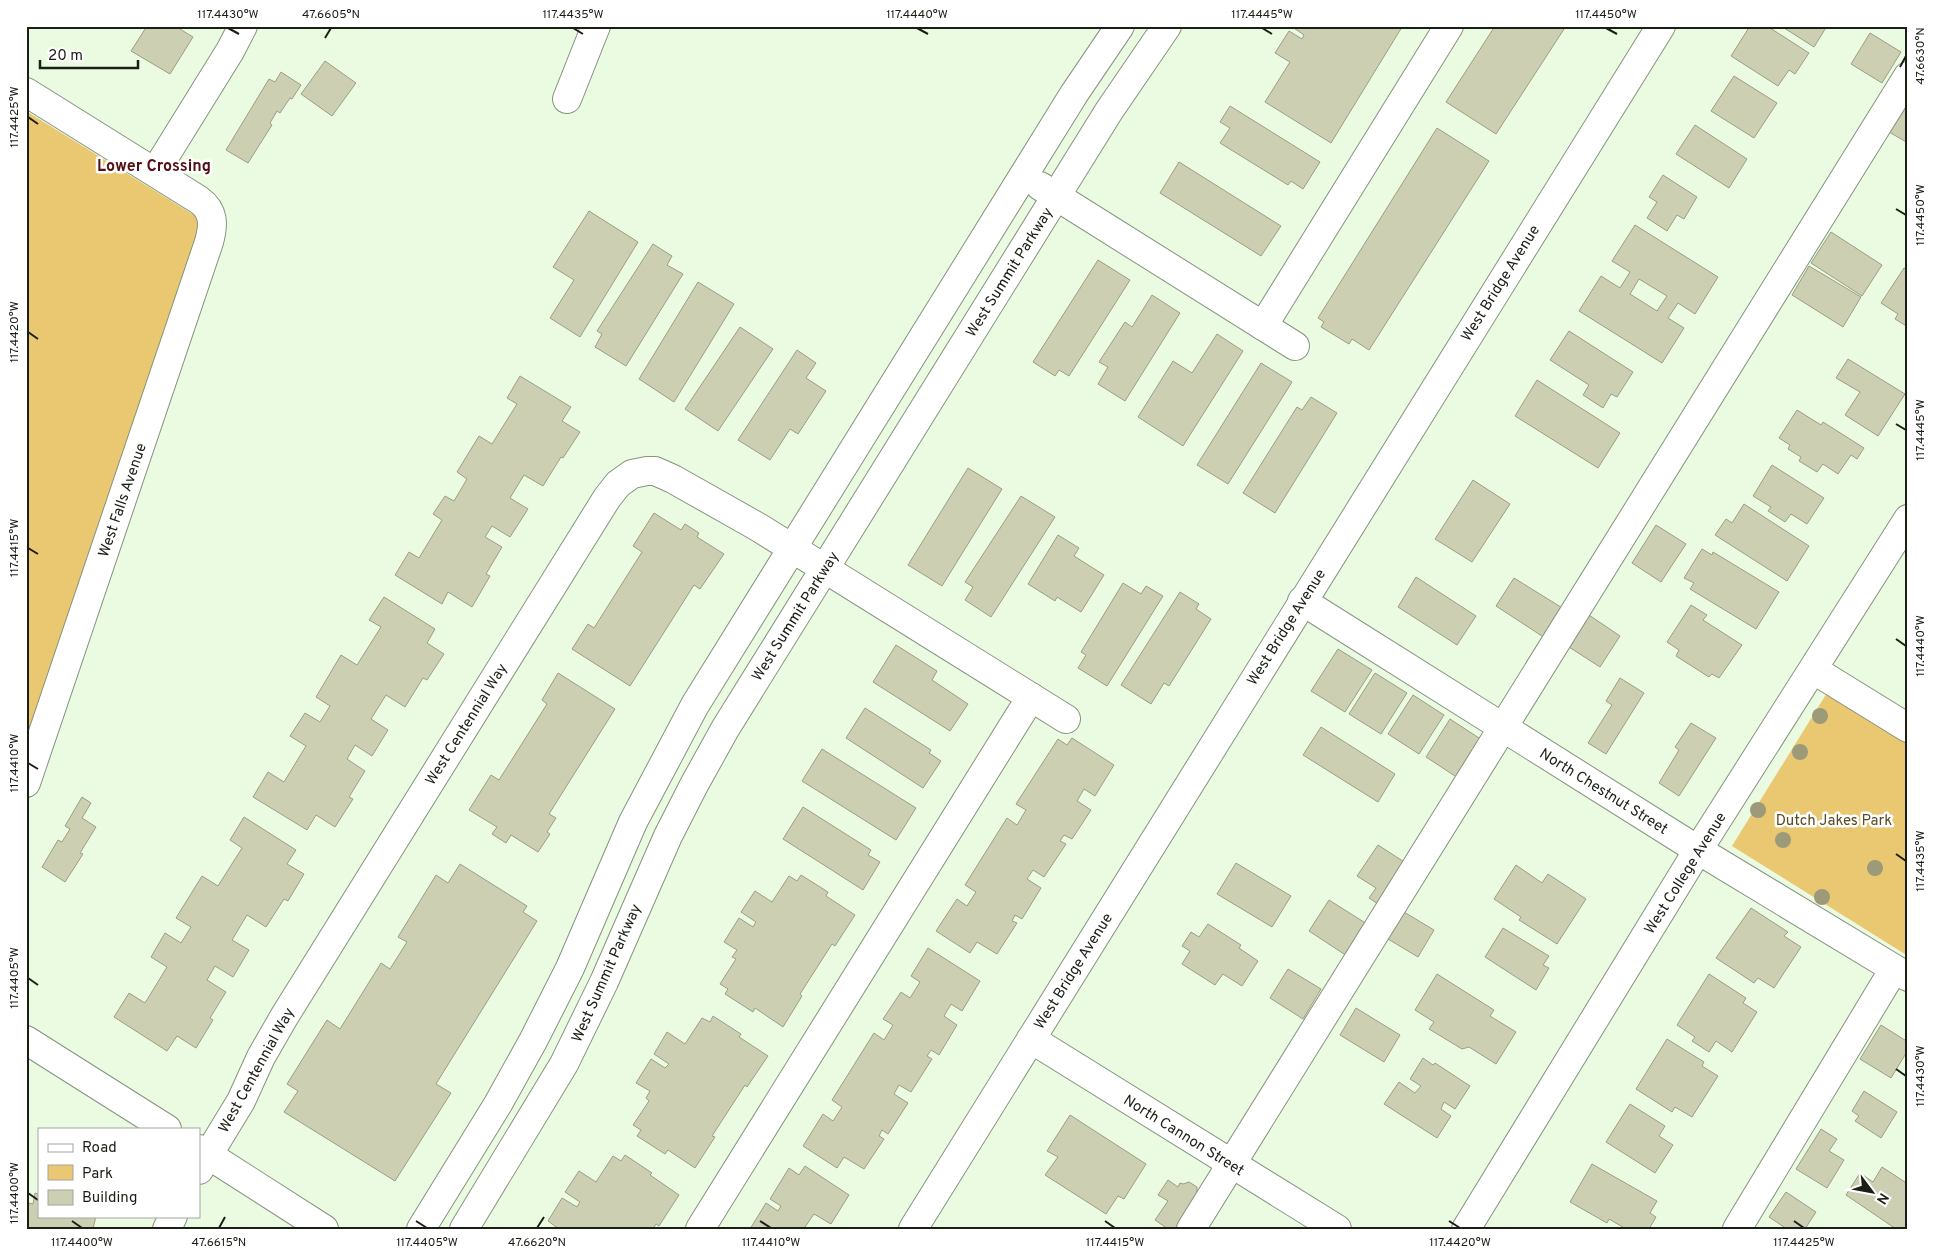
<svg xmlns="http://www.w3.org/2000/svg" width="1934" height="1255" viewBox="0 0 1934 1255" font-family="Overpass,sans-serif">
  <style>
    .green { fill: #e9c871 }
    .building { fill: #cdcfb3; stroke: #9c9e84; fill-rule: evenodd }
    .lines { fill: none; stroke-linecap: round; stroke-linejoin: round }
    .minor-casing { stroke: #85947d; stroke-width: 30 }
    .minor { stroke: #fff; stroke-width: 28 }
    .tree { fill: #9c9a78 }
    .ticks { fill: none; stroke: #1a1f16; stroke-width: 2 }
    .labels { text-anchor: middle; stroke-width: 5; stroke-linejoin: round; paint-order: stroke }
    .street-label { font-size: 15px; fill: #1a1f16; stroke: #fff }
    .park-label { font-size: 15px; fill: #5b4b22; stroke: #fff }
    .neighbourhood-label { font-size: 16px; font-weight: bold; fill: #540f15; stroke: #fff }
    .neatline { fill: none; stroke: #1a1f16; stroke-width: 2 }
    .ticks-label { font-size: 12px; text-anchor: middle; fill: #1a1f16 }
  </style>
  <rect width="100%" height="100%" fill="#ebfbe2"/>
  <g class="green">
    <polygon points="26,111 194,215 201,223 26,758"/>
    <polygon points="1830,688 1908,736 1908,956 1732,846"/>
  </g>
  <g class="building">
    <polygon points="147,26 175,26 193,37 170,74 131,51"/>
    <polygon points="1291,26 1402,27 1331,143 1265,102 1290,62 1275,53 1289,31 1302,39 1304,35"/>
    <polygon points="1495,26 1566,26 1496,134 1446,102"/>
    <polygon points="1750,26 1767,26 1809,53 1795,74 1789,70 1778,86 1731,56"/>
    <polygon points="1781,26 1827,26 1814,47"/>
    <polygon points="1870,33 1901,52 1882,83 1851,64"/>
    <polygon points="325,61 356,83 332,116 301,94"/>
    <polygon points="281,72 301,85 292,99 290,98 280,113 277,111 270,123 272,125 248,163 226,150 269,79 275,82"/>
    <polygon points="1734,76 1777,103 1754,138 1711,111"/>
    <polygon points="1908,100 1908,143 1889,132"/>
    <polygon points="1230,106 1320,162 1303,189 1291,181 1288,185 1220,143 1230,128 1220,122"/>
    <polygon points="1695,125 1747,159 1729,188 1676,154"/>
    <polygon points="1437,128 1489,161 1369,350 1352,339 1349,344 1321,327 1324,322 1318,318"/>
    <polygon points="1179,162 1281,226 1261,256 1160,193"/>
    <polygon points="1663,175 1697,197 1684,219 1677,215 1667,231 1647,218 1657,202 1649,197"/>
    <polygon points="589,211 638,242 580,337 550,318 574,280 553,267"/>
    <path d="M 1635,225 L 1718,277 L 1695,314 L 1678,303 L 1668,318 L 1684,328 L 1662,363 L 1579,311 L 1601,276 L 1620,288 L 1630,272 L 1612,261 ZM 1639,279 L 1667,296 L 1657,311 L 1630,294 Z"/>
    <polygon points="1831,232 1882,265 1862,296 1811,263"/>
    <polygon points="653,244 672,256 667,265 683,274 626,366 595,347 602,334 597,331"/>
    <polygon points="1098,260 1130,280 1069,376 1059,370 1055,376 1033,362"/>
    <polygon points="1809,266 1861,297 1843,327 1792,295"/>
    <polygon points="1904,268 1908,270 1908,327 1895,319 1898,314 1881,303"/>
    <polygon points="698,282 734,304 674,402 639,379"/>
    <polygon points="1152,295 1180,313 1125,401 1098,384 1108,367 1099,362 1125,322 1132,327"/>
    <polygon points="740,327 773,349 718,431 685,409"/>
    <polygon points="1569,331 1633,372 1617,397 1611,394 1603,408 1583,395 1589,385 1550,360"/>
    <polygon points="1217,334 1243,351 1183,446 1138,417 1173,361 1192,373"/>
    <polygon points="797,350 816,363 806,378 826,391 798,434 790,429 770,460 738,440"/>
    <polygon points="1848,359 1905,394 1878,436 1845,415 1860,392 1836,378"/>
    <polygon points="1261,363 1292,382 1228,484 1197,465"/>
    <polygon points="520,376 571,407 562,421 580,432 563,458 561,457 543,486 524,475 510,498 528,509 510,537 492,526 485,537 502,547 486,574 490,576 472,607 448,592 442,604 395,575 409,552 419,558 442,520 433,514 445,496 454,501 467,479 457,472 479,436 492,444 517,404 507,398"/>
    <polygon points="1537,380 1620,433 1598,468 1515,416"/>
    <polygon points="1311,397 1337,413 1275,513 1243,493 1297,407 1302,410"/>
    <polygon points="1797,410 1821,425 1823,422 1864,448 1857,459 1851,455 1838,474 1823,464 1817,472 1799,461 1801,457 1788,449 1790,445 1779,438"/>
    <polygon points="1772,465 1824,498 1807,524 1791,514 1785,522 1768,511 1771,507 1753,496"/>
    <polygon points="968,468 1002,489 942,586 908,565"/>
    <polygon points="1473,480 1510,504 1472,562 1435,539"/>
    <polygon points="1021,496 1055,517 991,617 965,600 973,587 965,582"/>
    <polygon points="1744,504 1809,546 1787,581 1715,535 1726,519 1732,523"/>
    <polygon points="654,513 681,530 685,524 699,533 697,537 724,554 700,589 694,585 630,686 572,649 588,624 594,628 642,552 633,546"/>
    <polygon points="1656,525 1686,544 1661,582 1632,563"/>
    <polygon points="1058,535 1079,548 1074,556 1104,575 1081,612 1057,597 1055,601 1028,584"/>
    <polygon points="1702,549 1712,555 1713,552 1779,592 1756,629 1690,589 1694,583 1684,578"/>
    <polygon points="1416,577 1476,616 1457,645 1398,607"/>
    <polygon points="1514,578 1564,609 1545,638 1496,606"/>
    <polygon points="1123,583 1141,594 1146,586 1163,596 1107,686 1078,668 1086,655 1081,652"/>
    <polygon points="1180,592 1199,604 1196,609 1211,619 1169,686 1164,683 1151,704 1121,685"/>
    <polygon points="384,597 435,629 427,643 444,654 427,680 423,678 405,707 386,695 371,719 388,730 372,756 355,745 347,759 365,771 349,797 353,799 335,827 316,815 307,830 253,797 268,772 284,782 306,746 290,736 305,713 320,722 330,706 316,697 341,655 357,665 381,627 369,620"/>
    <polygon points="1691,605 1707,615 1703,620 1742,645 1719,678 1712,674 1709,677 1676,656 1679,650 1667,642"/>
    <polygon points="1589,615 1620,636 1600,667 1569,647"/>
    <polygon points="896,645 937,671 932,680 968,704 950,731 873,682"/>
    <polygon points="1338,649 1372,670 1345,712 1311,691"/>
    <polygon points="558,673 615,709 549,814 556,818 547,832 550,834 538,852 511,835 506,843 492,834 497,827 469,810 491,775 499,780 547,704 542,700"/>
    <polygon points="1375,673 1407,693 1381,734 1349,714"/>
    <polygon points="1620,678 1644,693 1606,754 1588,743 1612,705 1606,701"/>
    <polygon points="1413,695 1444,715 1419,754 1388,734"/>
    <polygon points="865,708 931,750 929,753 941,761 923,788 846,738"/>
    <polygon points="1450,719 1482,740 1458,778 1426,757"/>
    <polygon points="1691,723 1716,738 1679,796 1659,783 1679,750 1675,747"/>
    <polygon points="1321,727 1395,774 1378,802 1303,755"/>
    <polygon points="1072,738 1114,765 1095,796 1084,789 1077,801 1091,810 1072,839 1064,835 1060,841 1066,844 1044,877 1033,870 1027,879 1041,888 1022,919 1015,915 1012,921 1017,923 997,954 977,942 970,953 936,931 957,899 967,906 976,892 965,885 1007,818 1017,825 1026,810 1016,804 1058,739 1067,745"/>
    <polygon points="822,749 916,808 896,840 802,781"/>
    <polygon points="82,797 91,803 82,818 96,827 80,853 83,854 65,882 42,867 58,840 62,842 70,829 65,826"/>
    <polygon points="803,807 871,850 868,855 880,862 863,890 783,839"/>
    <polygon points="244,817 296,850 287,864 304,874 288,901 284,899 266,927 247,915 232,940 249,950 233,977 215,966 207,980 226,992 210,1018 213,1020 196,1048 177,1036 167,1051 114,1017 129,993 145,1003 167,967 151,957 165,933 181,943 191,927 176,918 202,876 218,886 242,848 230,840"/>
    <polygon points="1378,845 1409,865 1381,906 1369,898 1376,888 1357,876"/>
    <polygon points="1236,863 1291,896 1272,927 1217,894"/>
    <polygon points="460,864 527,906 523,912 537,921 436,1084 451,1093 395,1181 284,1112 298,1091 287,1084 327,1020 340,1029 381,963 390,969 407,942 398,937 436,875 448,883"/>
    <polygon points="1516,865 1542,883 1548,874 1586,899 1557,944 1519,920 1521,917 1494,899"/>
    <polygon points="801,875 828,892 826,896 855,915 835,946 832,944 800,994 802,996 783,1027 755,1008 753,1012 725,994 728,989 720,984 736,959 732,957 737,950 724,942 739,918 753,927 756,922 741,912 755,891 772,902 789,876 797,881"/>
    <polygon points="1329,900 1367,924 1347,956 1309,931"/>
    <polygon points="1751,908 1788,932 1784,936 1801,947 1774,988 1758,978 1754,983 1716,958"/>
    <polygon points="1404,912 1434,930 1418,957 1388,939"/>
    <polygon points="1208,924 1241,945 1239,948 1258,961 1242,986 1223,974 1215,985 1182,964 1190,951 1182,946 1191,932 1199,937"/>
    <polygon points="1503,928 1549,956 1543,965 1549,968 1536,990 1485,957"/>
    <polygon points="928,948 980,981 962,1011 951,1004 944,1016 957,1025 939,1055 931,1050 927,1056 932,1059 911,1092 899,1085 894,1094 908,1103 888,1134 882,1130 879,1136 884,1139 864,1169 844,1157 837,1168 803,1146 823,1114 833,1121 842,1107 832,1100 874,1033 884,1040 893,1025 883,1019 901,992 910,998 920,982 911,976"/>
    <polygon points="1288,969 1321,989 1303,1019 1270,998"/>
    <polygon points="1437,974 1494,1010 1490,1016 1516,1032 1496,1064 1469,1047 1462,1049 1429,1029 1434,1022 1415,1010"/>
    <polygon points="1709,974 1746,998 1743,1003 1757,1012 1732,1052 1716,1041 1709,1052 1692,1041 1695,1037 1677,1025"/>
    <polygon points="1356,1008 1400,1035 1384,1062 1340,1035"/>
    <polygon points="713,1016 741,1034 739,1037 768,1056 747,1087 745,1085 712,1136 715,1137 695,1168 668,1150 665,1154 637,1136 641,1130 633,1125 649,1101 646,1098 650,1091 636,1083 651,1059 665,1068 669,1064 654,1054 667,1032 685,1044 702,1018 710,1022"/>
    <polygon points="1881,1025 1908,1042 1908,1050 1891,1078 1860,1059"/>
    <polygon points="1667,1039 1704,1062 1702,1066 1718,1076 1692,1117 1675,1107 1672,1112 1636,1089"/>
    <polygon points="1423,1058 1433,1065 1435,1063 1470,1086 1455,1109 1444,1102 1441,1109 1451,1116 1437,1138 1384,1104 1399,1082 1415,1093 1421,1086 1410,1079"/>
    <polygon points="1864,1091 1897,1112 1881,1138 1855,1121 1859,1116 1852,1111"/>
    <polygon points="1630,1104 1665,1126 1659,1136 1673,1145 1655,1173 1606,1142"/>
    <polygon points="1070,1115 1146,1164 1124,1199 1118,1196 1106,1214 1045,1175 1058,1157 1047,1151"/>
    <polygon points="1821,1129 1837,1139 1829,1151 1844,1160 1827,1188 1796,1169"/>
    <polygon points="625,1155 652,1173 650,1175 679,1195 659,1226 656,1224 653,1229 559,1229 548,1221 562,1198 577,1207 580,1202 565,1192 579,1171 596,1182 613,1156 621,1161"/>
    <polygon points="1592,1164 1657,1201 1650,1213 1656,1217 1649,1229 1626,1229 1609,1219 1607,1223 1570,1202"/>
    <polygon points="805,1166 849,1195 831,1224 814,1214 805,1227 807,1229 750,1229 766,1203 778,1211 781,1206 770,1199 789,1168 799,1175"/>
    <polygon points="1882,1167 1908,1184 1908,1229 1896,1229 1846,1195 1860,1173 1873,1182"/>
    <polygon points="1168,1180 1178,1187 1180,1183 1183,1184 1189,1182 1197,1187 1197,1194 1180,1229 1168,1229 1155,1220 1168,1201 1158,1195"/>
    <polygon points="1786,1192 1816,1212 1805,1229 1787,1229 1769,1217"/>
    <polygon points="35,1193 39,1194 39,1216 96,1216 93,1229 26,1229 29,1203 33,1204"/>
  </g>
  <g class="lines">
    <g class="minor-casing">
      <g id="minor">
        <path d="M 26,92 L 199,200 C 214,211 214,224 209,242 L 26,783"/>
        <polyline points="567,99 596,26"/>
        <polyline points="155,172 230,51 243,26"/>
        <polyline points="1040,186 1295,346"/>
        <polyline points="1263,326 1449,26"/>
        <polyline points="1302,601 1698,850 1908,977"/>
        <polyline points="1814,670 1908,728"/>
        <polyline points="1031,1039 1337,1229"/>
        <polyline points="26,1040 167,1129"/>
        <polyline points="199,1149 324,1229"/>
        <polyline points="199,1170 241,1101 261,1057 284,1017 607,498 618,484 632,474 647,471 655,471 673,479 758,527 1066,719"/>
        <polyline points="167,1229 173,1216"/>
        <polyline points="421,1229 498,1104 533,1041 570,968 633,822 695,705 1074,94 1120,26"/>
        <polyline points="464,1229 564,1064 604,982 668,836 694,785 725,729 1109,111 1167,26"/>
        <polyline points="700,1229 1031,697"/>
        <polyline points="913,1229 1661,26"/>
        <polyline points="1191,1229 1908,76"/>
        <polyline points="1466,1229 1698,850 1908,519"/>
        <polyline points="1737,1229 1894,969"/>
      </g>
    </g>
    <use href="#minor" class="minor"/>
  </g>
  <g class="tree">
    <circle cx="1820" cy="716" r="8"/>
    <circle cx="1800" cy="752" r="8"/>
    <circle cx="1758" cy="810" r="8"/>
    <circle cx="1783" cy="840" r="8"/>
    <circle cx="1875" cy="868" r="8"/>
    <circle cx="1822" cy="897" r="8"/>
  </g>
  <path class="ticks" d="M 228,28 L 239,34M 573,28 L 583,34M 917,28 L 928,34M 1262,28 L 1272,34M 1606,28 L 1617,34M 325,38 L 331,28M 1900,67 L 1906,56M 28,117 L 38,124M 1896,209 L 1906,215M 28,332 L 38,339M 1896,424 L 1906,430M 28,548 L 38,554M 1896,639 L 1906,646M 28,763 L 38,769M 1896,854 L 1906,861M 28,978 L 38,985M 1896,1069 L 1906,1076M 28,1193 L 38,1200M 72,1221 L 82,1228M 416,1221 L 427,1228M 760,1221 L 771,1228M 1105,1221 L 1115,1228M 1449,1221 L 1460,1228M 1794,1221 L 1804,1228M 219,1228 L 225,1217M 537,1228 L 544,1217"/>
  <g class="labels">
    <g class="street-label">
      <text transform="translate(1009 272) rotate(-58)" y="5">West Summit Parkway</text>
      <text transform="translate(1500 283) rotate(-58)" y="5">West Bridge Avenue</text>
      <text transform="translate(122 500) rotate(-71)" y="5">West Falls Avenue</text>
      <text transform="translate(795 616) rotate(-58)" y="5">West Summit Parkway</text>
      <text transform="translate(1286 627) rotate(-58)" y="5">West Bridge Avenue</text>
      <text transform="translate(466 724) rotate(-58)" y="5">West Centennial Way</text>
      <text transform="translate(1604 791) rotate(32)" y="5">North Chestnut Street</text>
      <text transform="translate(1685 873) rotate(-58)" y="5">West College Avenue</text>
      <text transform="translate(1073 971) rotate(-58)" y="5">West Bridge Avenue</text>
      <text transform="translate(606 973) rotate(-66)" y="5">West Summit Parkway</text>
      <text transform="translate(256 1070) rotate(-61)" y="5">West Centennial Way</text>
      <text transform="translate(1184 1135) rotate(32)" y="5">North Cannon Street</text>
    </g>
    <g class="park-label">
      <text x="1834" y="825">Dutch Jakes Park</text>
    </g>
    <g class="neighbourhood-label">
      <text x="154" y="171">Lower Crossing</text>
    </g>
  </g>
  <rect width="1934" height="1255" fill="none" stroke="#ffffff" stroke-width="55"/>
  <rect x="38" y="1128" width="162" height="90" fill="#ffffff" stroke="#a3a5a2"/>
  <rect x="48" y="1144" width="25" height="8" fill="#ffffff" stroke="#a3a5a2"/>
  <text x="82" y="1152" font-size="15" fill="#1a1f16">Road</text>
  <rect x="48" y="1165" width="25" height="15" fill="#e9c871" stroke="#a3a5a2"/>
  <text x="82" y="1178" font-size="15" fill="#1a1f16">Park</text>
  <rect x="48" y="1190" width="25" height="15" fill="#cdcfb3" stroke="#a3a5a2"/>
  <text x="82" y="1202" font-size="15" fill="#1a1f16">Building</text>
  <g transform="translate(1872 1192) rotate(122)" stroke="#ffffff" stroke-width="4" paint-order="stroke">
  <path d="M0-4L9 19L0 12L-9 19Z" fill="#1a1f16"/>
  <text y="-8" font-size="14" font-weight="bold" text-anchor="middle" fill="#1a1f16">N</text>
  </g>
  <path d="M40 60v8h98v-8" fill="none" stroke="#1a1f16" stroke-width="2.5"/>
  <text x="48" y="60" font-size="15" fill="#1a1f16" stroke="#ffffff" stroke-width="4" paint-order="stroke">20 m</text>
  <rect x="28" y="28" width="1878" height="1200" class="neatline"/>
  <g class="ticks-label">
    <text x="228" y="18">117.4430°W</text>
    <text x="331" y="18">47.6605°N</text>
    <text x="573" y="18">117.4435°W</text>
    <text x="917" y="18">117.4440°W</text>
    <text x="1262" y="18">117.4445°W</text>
    <text x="1606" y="18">117.4450°W</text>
    <text transform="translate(1920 56) rotate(-90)" y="4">47.6630°N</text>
    <text transform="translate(14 117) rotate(-90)" y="4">117.4425°W</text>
    <text transform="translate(1920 215) rotate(-90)" y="4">117.4450°W</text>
    <text transform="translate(14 332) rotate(-90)" y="4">117.4420°W</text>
    <text transform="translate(1920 430) rotate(-90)" y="4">117.4445°W</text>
    <text transform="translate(14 548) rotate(-90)" y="4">117.4415°W</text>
    <text transform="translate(1920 646) rotate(-90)" y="4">117.4440°W</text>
    <text transform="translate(14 763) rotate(-90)" y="4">117.4410°W</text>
    <text transform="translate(1920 861) rotate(-90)" y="4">117.4435°W</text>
    <text transform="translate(14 978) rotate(-90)" y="4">117.4405°W</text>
    <text transform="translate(1920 1076) rotate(-90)" y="4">117.4430°W</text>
    <text transform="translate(14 1193) rotate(-90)" y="4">117.4400°W</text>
    <text x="82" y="1246">117.4400°W</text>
    <text x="219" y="1246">47.6615°N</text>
    <text x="427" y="1246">117.4405°W</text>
    <text x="537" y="1246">47.6620°N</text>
    <text x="771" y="1246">117.4410°W</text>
    <text x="1115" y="1246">117.4415°W</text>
    <text x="1460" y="1246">117.4420°W</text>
    <text x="1804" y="1246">117.4425°W</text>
  </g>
</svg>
